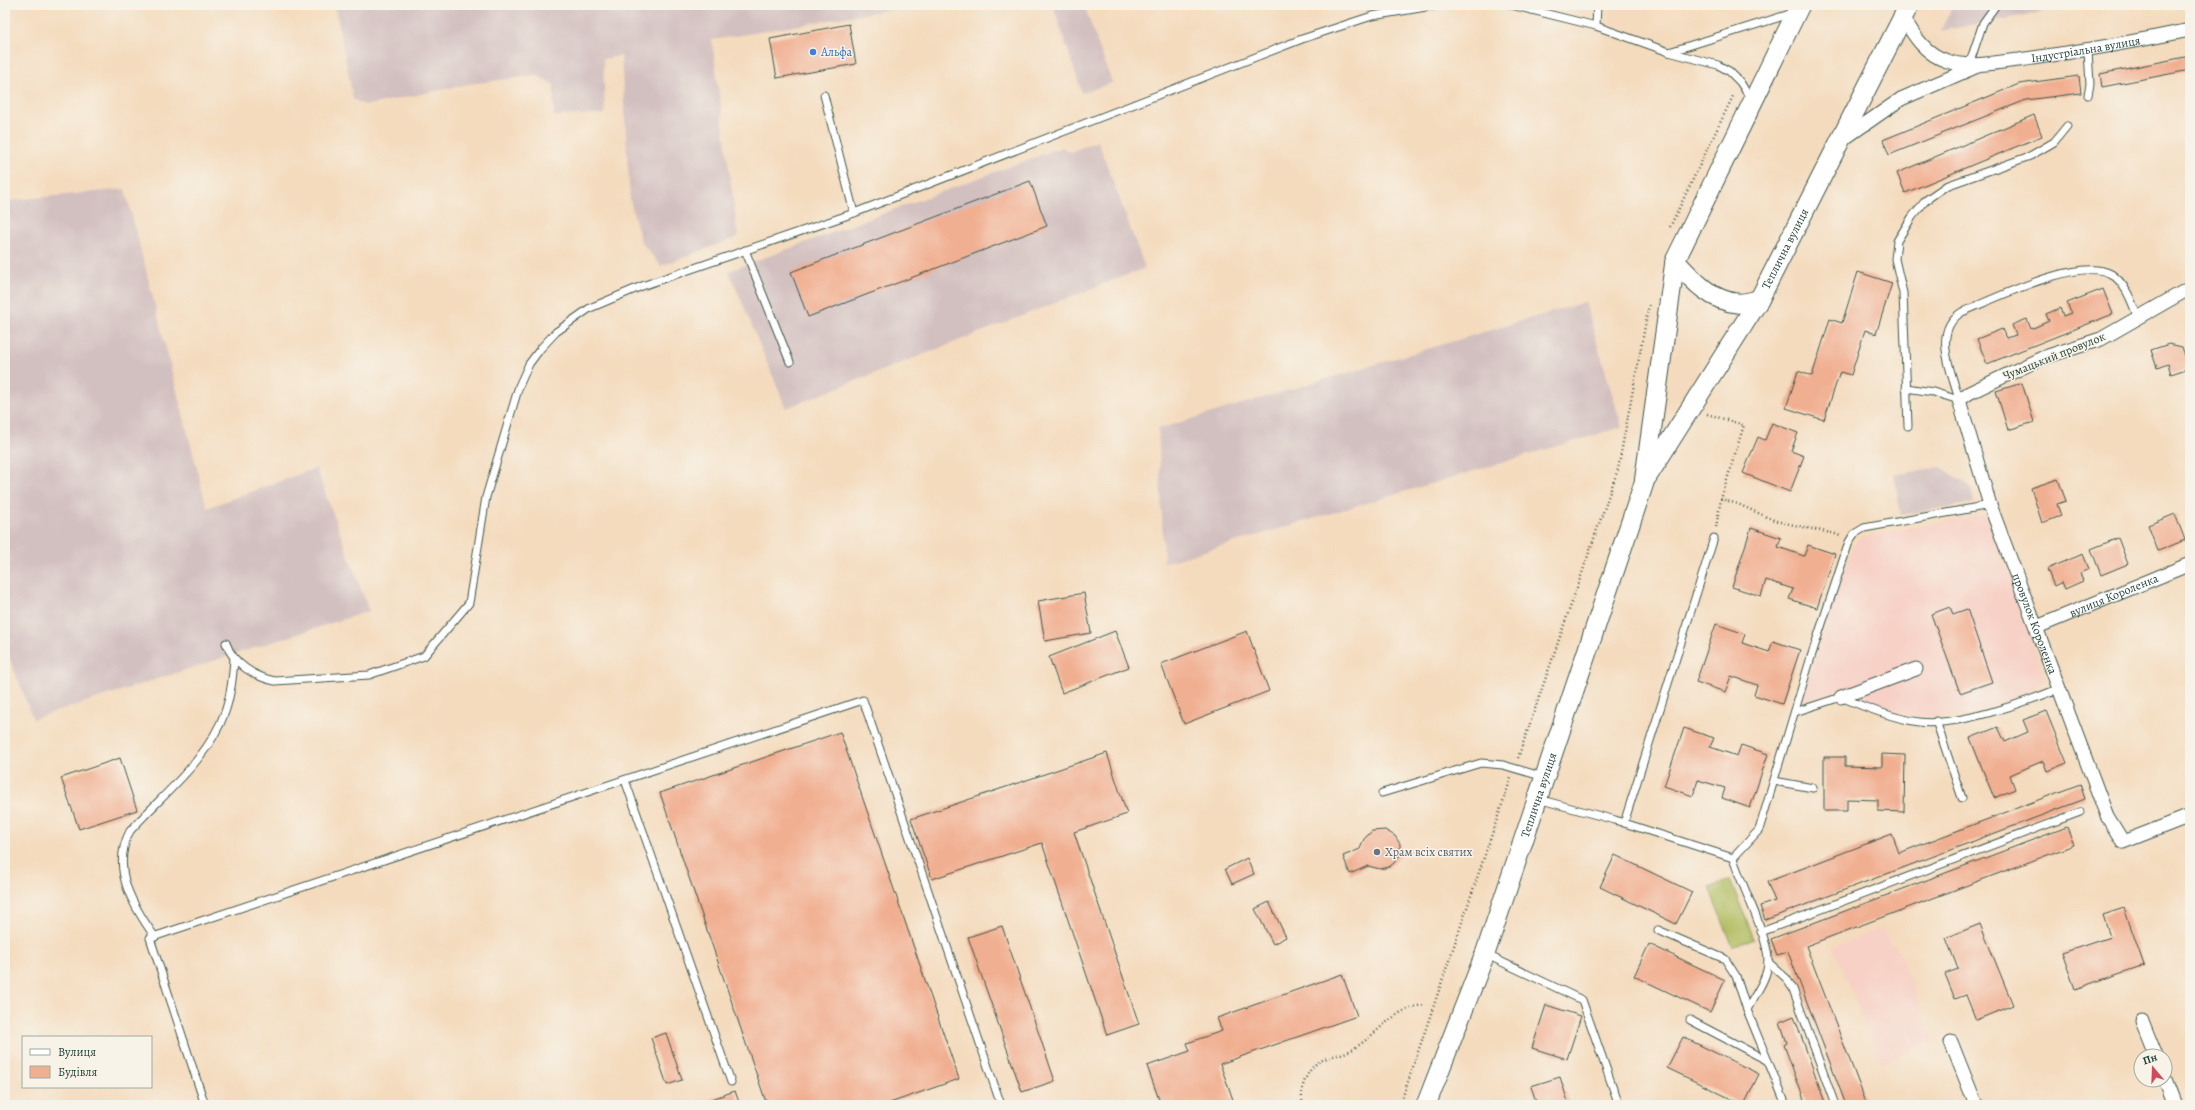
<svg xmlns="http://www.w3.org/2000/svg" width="2195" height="1110" viewBox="0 0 2195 1110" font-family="Alegreya,serif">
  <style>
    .built { fill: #f7d1c6 }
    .industrial { fill: #d2bfbf }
    .green { fill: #b0bc5e; stroke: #687c49 }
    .building { fill: #f1af91 }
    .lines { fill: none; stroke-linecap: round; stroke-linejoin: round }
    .service-casing { stroke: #3f5549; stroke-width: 9 }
    .minor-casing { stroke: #3f5549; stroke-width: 15 }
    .secondary-casing { stroke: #3f5549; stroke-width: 21 }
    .path { stroke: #3f5549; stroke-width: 2.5; stroke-dasharray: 1 3; stroke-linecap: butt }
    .service { stroke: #fff; stroke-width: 7 }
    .minor { stroke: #fff; stroke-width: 13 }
    .secondary { stroke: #fff; stroke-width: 19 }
    .shop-dot { fill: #3f7fe0; stroke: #f7f3e8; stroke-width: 1.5 }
    .worship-dot { fill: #6b7280; stroke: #f7f3e8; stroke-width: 1.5 }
    .labels { text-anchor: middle; stroke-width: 3; stroke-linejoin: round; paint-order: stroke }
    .street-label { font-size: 12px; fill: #1f3d34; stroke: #f7f3e8 }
    .shop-label { font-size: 12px; fill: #366cbe; stroke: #f7f3e8; text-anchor: start }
    .worship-label { font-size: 12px; fill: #5b616d; stroke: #f7f3e8; text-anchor: start }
  </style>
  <rect width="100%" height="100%" fill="#f7f3e8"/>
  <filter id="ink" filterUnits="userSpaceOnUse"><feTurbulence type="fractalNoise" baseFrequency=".025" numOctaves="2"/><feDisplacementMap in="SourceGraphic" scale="8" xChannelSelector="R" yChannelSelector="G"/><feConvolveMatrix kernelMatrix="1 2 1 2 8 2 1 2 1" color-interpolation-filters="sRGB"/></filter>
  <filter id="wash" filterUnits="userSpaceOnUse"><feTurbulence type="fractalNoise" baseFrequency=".012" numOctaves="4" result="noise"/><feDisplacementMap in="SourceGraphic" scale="16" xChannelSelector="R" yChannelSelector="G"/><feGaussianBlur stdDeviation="0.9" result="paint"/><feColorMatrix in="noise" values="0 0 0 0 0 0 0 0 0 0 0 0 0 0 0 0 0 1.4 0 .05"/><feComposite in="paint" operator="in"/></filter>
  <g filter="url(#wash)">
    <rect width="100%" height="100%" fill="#f4dbbe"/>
    <g class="built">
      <polygon points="1988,514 2045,679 2030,692 1962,717 1920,718 1874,706 1841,689 1801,701 1852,549 1860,537"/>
      <polygon points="1883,927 1891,945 1895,944 1934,1041 1881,1063 1834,947"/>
    </g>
    <g class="industrial">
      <polygon points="335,5 917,5 712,40 738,237 661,266 641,242 630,200 621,56 603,59 605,114 554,116 554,85 537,75 470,84 368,105 361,104 353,99"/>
      <polygon points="1053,5 1084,5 1112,83 1082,93"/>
      <polygon points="1954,5 2080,5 1940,31"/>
      <polygon points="1098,141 1145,268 786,408 729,271 1062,147 1070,152"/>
      <polygon points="125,189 207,508 316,468 369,611 33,719 5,646 5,201"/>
      <polygon points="1585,302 1622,427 1164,563 1158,429"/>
      <polygon points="1941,467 1971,487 1974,503 1901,515 1894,475"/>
    </g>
    <polygon class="green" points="1730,880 1754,938 1733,947 1709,888"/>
    <g id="blocks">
      <g class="building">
        <polygon points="849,24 856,64 777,78 770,39"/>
        <polygon points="2190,56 2190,70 2102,87 2100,74"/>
        <polygon points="2079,76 2081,93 2026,100 1889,155 1883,140 2019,84"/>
        <polygon points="2034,115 2042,136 1905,193 1897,173"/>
        <polygon points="1030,181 1047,226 808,317 791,272"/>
        <polygon points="1858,272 1892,283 1876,334 1865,330 1851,375 1840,372 1824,420 1786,408 1798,371 1812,376 1830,319 1842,323"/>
        <polygon points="2103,289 2113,314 1987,364 1977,339 2002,329 2006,338 2016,335 2012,325 2027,319 2031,329 2049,321 2046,314 2060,308 2063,316 2071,313 2067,303"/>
        <polygon points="2169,344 2182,347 2189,368 2171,374 2168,364 2157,368 2151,350"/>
        <polygon points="2022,383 2034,422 2008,430 1996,391"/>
        <polygon points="1772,423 1798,433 1791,451 1804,456 1790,492 1743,473 1758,437 1765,440"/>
        <polygon points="2058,479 2066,501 2057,504 2061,516 2042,523 2031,488"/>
        <polygon points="2175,514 2185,540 2158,551 2148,525"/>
        <polygon points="1751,528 1781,538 1778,547 1804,556 1808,545 1835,554 1817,608 1789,599 1793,589 1766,580 1761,596 1732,587"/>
        <polygon points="2118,538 2128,564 2101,575 2091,549"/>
        <polygon points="2083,554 2089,569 2080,573 2083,581 2065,589 2062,582 2054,586 2047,569"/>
        <polygon points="1084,593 1091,633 1045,641 1038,601"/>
        <polygon points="1950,607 1953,614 1967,609 1992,682 1960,693 1931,614"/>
        <polygon points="1716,624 1745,634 1742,643 1769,652 1773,641 1800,650 1782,704 1754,695 1757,685 1731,676 1725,692 1696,682"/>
        <polygon points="1115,631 1129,667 1062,693 1049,657"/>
        <polygon points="1247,631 1269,691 1184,724 1161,664"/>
        <polygon points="2046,711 2067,763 2047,771 2043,761 2010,775 2015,789 1994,798 1970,738 1998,727 2005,742 2028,732 2023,720"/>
        <polygon points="1684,728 1714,738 1710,747 1737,756 1741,745 1768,754 1750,808 1722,798 1725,788 1698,780 1693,796 1664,786"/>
        <polygon points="840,732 959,1079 884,1105 767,1105 660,793"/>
        <polygon points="1107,753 1127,814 1074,832 1139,1024 1107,1035 1042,843 932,879 911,819"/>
        <polygon points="1882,754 1905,755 1904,812 1878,811 1878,800 1847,799 1847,811 1824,811 1824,757 1845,757 1845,766 1882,767"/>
        <polygon points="120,758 137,810 79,829 61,778"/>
        <polygon points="2080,784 2085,799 1765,920 1760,906 1775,901 1767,882 1892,834 1899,853"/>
        <polygon points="2067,827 2074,845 1806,946 1867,1105 1846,1105 1788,952 1777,955 1771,939"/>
        <polygon points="1385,830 1395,836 1400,844 1400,855 1394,863 1389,867 1380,869 1368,866 1350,874 1343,856 1360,849 1364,839 1372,831"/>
        <polygon points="1615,855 1692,892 1676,924 1600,887"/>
        <polygon points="1247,858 1254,874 1232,884 1225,869"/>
        <polygon points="1269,902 1286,937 1273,944 1255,909"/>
        <polygon points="2124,908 2144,965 2075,989 2062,953 2110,937 2103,915"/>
        <polygon points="1980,924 2013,1005 1976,1020 1966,995 1955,999 1945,974 1958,969 1946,938"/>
        <polygon points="1002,926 1055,1081 1022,1092 968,937"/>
        <polygon points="1649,944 1725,980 1710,1012 1634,976"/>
        <polygon points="1342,974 1357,1016 1220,1064 1235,1105 1161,1105 1147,1066 1190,1051 1187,1043 1222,1031 1217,1018"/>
        <polygon points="1546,1005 1581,1016 1567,1059 1532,1048"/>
        <polygon points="1794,1016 1826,1105 1806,1105 1784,1045 1787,1043 1780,1022"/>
        <polygon points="666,1033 682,1080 667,1085 651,1038"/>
        <polygon points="1683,1037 1759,1074 1744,1105 1667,1068"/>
        <polygon points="1560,1077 1569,1105 1537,1105 1531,1086"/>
        <polygon points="735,1091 740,1105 694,1105"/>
      </g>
    </g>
  </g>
  <g filter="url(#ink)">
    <use href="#blocks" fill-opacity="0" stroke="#3f5549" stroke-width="1"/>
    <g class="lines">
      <g class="service-casing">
        <g id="service">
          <polyline points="1511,5 1596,26"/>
          <polyline points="1597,5 1596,26 1669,52 1718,65 1729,71 1740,82 1752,101"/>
          <polyline points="2088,51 2090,84 2088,95"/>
          <polyline points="1669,52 1793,13"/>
          <polyline points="1969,65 1983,23 1996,5"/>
          <polyline points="824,95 854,213"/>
          <polyline points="745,250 790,362"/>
          <polyline points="1906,388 1933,392 1959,400"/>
          <path d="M 1959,400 C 1952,372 1931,331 1962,312 C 1994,299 2080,256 2111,274 C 2126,283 2132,303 2138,318"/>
          <polyline points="1908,426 1903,293 1895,259 1897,241 1912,217 1926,200 1946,186 2030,156 2054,142 2067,126"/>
          <path d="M 226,643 C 233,664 255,677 275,681 L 369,675 L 424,656 L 469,603 L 486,497 L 519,386 L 529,364 L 541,348 L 556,332 L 590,308 L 642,286 L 854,213 L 1302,39 L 1372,16 L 1438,5"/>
          <path d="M 1795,712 L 1841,697 C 1866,708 1892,718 1919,722 C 1955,727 2024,703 2058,689"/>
          <polyline points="1936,721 1962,798"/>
          <polyline points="625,780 731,1082"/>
          <polyline points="1774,781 1813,788"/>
          <polyline points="1382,793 1481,763 1503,765 1544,777"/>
          <polyline points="1538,799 1615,820 1733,858"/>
          <polyline points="1624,823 1714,538"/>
          <polyline points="1658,930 1725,959 1736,976 1747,1010"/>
          <polyline points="1761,932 2080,812"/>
          <path d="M 155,937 C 133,906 110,869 130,831 C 163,794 208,760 225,712 C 231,695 233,676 234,658"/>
          <polyline points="1485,954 1582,1000 1619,1105"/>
          <polyline points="1768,962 1786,978 1793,989 1835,1105"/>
          <polyline points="1690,1020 1768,1061"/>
          <polyline points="205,1105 150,938 863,700 1001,1105"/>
          <path d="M 1786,1105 L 1747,1010 C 1754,996 1768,978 1768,962 C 1769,937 1741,885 1733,858 L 1759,830 L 1811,657 L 1849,542 L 1854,534 L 1864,528 L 1990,505"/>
        </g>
      </g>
      <g class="minor-casing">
        <g id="minor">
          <path id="s1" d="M 1903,17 C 1914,36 1925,54 1947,61 C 1970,69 1996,62 2019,60 C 2077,52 2133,42 2190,30"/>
          <polyline points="1842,140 1901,99 1975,67"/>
          <path id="s2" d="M 2190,288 L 2101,339 L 2042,358 L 1969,393 L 1959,400 L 1990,505 L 2107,816 L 2123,842 L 2190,816"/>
          <path id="s3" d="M 2037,627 L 2190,564"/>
          <polyline points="1841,697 1916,669"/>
          <polyline points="2142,1021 2156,1056"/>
          <polyline points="1951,1042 1976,1105"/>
          <polyline points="2165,1079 2175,1105"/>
        </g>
      </g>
      <g class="secondary-casing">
        <g id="secondary">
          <path d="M 1675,261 C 1692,279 1711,301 1737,303 C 1744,304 1752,301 1759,300"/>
          <path id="s4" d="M 1647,477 L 1759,300 L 1909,5"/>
          <path id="s5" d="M 1426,1105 L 1485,954 L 1644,483 L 1675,261 L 1800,5"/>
        </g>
      </g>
      <g class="path">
        <polyline points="1670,227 1734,94"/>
        <polyline points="1707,414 1744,425 1721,499"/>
        <polyline points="1716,527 1721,499 1738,504 1776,521 1835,534 1840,536"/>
        <polyline points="1518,758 1618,469 1649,305"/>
        <path d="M 1303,1105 C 1300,1092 1303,1079 1312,1068 C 1323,1055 1339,1057 1353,1049 C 1377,1035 1394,1007 1425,1005"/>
        <polyline points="1400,1105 1511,778"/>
      </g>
      <use href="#service" class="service"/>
      <use href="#minor" class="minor"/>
      <use href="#secondary" class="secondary"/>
    </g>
  </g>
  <circle class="shop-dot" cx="813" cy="52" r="4"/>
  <circle class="worship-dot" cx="1377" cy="852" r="4"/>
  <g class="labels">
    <g class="street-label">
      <text dy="4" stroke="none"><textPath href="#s1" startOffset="204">Індустріальна вулиця</textPath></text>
      <text dy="4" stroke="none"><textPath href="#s4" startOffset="267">Теплична вулиця</textPath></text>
      <text transform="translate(2054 356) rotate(-22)" y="4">Чумацький провулок</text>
      <text dy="4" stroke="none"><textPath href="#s3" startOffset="83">вулиця Короленка</textPath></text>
      <text dy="4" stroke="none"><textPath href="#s2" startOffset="494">провулок Короленка</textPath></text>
      <text dy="4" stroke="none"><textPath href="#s5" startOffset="330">Теплична вулиця</textPath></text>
    </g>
    <g class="shop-label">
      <text x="821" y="56">Альфа</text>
    </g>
    <g class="worship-label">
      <text x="1385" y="856">Храм всіх святих</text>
    </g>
  </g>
  <rect width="2195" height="1110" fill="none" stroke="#f7f3e8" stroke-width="20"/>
  <rect x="22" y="1036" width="130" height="52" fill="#f7f3e8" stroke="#a1aaa0"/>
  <rect x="30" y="1049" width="20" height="6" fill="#ffffff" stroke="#a1aaa0"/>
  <text x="58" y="1056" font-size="12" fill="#1f3d34">Вулиця</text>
  <rect x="30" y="1066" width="20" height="12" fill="#f1af91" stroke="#a1aaa0"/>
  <text x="58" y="1076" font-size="12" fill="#1f3d34">Будівля</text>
  <g transform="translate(2153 1068) rotate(341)"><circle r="19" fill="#f7f3e8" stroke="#a1aaa0"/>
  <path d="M0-3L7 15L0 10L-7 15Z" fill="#d1495b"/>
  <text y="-6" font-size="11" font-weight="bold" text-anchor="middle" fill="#1f3d34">Пн</text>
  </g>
</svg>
